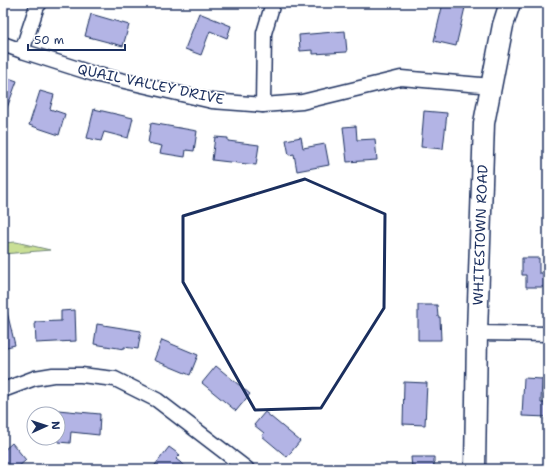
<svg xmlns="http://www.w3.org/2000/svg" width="551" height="472" viewBox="0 0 551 472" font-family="'Shantell Sans',sans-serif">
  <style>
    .forest { fill: url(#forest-firs); stroke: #72877a }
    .building { fill: #b3b4e5; stroke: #1b2f5e }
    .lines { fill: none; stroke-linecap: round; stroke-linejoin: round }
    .street-casing { stroke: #1b2f5e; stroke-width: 17 }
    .secondary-casing { stroke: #1b2f5e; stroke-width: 23 }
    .street { stroke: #fff; stroke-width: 14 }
    .secondary { stroke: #fff; stroke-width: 20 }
    .marked { fill: none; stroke: #1b2f5e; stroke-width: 3; stroke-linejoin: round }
    .labels { text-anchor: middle; stroke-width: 3.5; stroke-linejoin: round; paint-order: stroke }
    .street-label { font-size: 14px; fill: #1b2f5e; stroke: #fff }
  </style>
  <defs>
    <pattern id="forest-firs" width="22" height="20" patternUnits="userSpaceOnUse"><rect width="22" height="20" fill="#c9df95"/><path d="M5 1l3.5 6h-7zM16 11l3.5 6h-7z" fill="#acc083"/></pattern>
  </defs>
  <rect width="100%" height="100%" fill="#fff"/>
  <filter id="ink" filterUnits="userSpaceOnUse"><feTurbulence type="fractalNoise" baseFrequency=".025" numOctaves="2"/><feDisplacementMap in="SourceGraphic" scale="8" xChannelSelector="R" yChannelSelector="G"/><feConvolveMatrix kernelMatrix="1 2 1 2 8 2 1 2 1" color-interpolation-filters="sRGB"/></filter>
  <g filter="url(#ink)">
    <polygon class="forest" points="16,242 50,250 3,254 3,243"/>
    <g class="building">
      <polygon points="443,3 466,3 456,46 434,41"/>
      <polygon points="199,13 231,26 227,38 210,31 201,55 185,49"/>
      <polygon points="91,14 129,25 123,46 85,36"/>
      <polygon points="345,31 347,52 313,54 313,50 300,51 299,35"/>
      <polygon points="3,76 17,81 4,116 3,116"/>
      <polygon points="40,91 54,95 50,109 65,114 59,135 29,125"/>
      <polygon points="94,109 133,118 128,138 104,132 101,141 87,138"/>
      <polygon points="424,111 447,113 443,149 421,147"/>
      <polygon points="151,123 197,131 194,151 186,150 185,157 160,153 162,146 148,143"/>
      <polygon points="356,126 357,140 375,139 377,160 347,162 343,127"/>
      <polygon points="215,137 228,138 228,141 259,145 256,165 212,160"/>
      <polygon points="301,137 303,148 325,144 329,165 297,171 294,154 289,155 286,140"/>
      <polygon points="522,258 539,258 539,273 548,273 548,287 526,287 526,275 522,275"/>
      <polygon points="418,305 437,305 438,317 440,317 441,340 418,340"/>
      <polygon points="75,310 76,341 36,343 35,322 61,321 61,311"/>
      <polygon points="7,312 15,345 3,348 3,313"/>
      <polygon points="97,324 141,331 138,349 124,347 124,349 94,344"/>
      <polygon points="162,340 198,355 190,375 154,360"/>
      <polygon points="216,366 250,394 236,411 202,383"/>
      <polygon points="524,378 542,379 541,403 548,403 548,417 522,416"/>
      <polygon points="404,382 427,383 425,425 403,424"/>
      <polygon points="58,410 100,414 99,435 71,432 70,443 58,442"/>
      <polygon points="265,412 300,441 287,457 262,436 264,433 254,425"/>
      <polygon points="12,443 26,460 16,469 3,469 3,451"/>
      <polygon points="169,447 180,455 176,459 189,469 152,469"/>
      <polygon points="411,457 434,457 434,469 412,469"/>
    </g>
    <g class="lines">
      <g class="street-casing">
        <g id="street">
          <polyline points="3,44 22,51 94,74 212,101 263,105 302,102 401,78 492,86"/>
          <polyline points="22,51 37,6 40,3"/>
          <polyline points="263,105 264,33 273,3"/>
          <polyline points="477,333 548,334"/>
          <polyline points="3,390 35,378 53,375 81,375 115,379 157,400 247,469"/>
        </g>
      </g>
      <g class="secondary-casing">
        <polyline id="secondary" points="475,469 477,333 484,123 503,25 510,3"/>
      </g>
      <use href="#street" class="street"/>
      <use href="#secondary" class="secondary"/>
    </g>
  </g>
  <path class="marked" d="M 305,179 L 385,214 L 384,308 L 321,408 L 255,410 L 183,282 L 183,216 Z"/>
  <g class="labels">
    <g class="street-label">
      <text transform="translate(151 84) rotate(12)" y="5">QUAIL VALLEY DRIVE</text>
      <text transform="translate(480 235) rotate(-88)" y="5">WHITESTOWN ROAD</text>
    </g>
  </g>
  <rect width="551" height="472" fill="none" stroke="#fff" stroke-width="16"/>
  <rect x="8" y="8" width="535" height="456" fill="none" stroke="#1b2f5e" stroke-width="1.5" filter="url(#ink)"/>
  <g transform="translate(46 426) rotate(87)"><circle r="19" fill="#ffffff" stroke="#a4acbf"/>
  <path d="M0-3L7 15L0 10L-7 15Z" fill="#1b2f5e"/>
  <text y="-6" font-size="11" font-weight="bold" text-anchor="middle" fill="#1b2f5e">N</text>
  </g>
  <path d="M28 44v6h97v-6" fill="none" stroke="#1b2f5e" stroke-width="2"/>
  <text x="34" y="44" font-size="12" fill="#1b2f5e" stroke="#ffffff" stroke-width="3" paint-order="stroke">50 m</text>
</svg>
